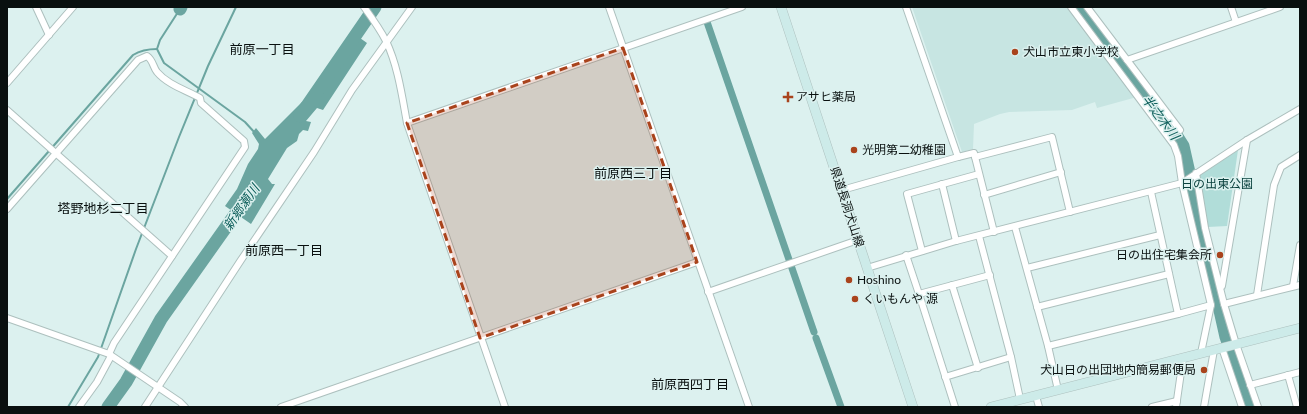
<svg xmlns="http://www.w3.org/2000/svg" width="1307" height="414" viewBox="0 0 1307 414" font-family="Lato,'Noto Sans JP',sans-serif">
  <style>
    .built { fill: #c7e5e2 }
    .green { fill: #b1ddd9 }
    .water { fill: #6ba5a0 }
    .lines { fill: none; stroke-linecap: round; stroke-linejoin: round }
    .stream { stroke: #6ba5a0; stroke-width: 2 }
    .canal { stroke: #6ba5a0; stroke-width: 7 }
    .river { stroke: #6ba5a0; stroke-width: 13 }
    .street-casing { stroke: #adc0be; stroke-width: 8 }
    .secondary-casing { stroke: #adc0be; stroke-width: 10 }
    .street { stroke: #fff; stroke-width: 6 }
    .secondary { stroke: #cdebe9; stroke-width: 9 }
    .marked { fill: #a9431c; fill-opacity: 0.2; stroke: #a9431c; stroke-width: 3; stroke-dasharray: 8 5; stroke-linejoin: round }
    .poi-dot { fill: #a9431c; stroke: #dcf1ef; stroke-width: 1.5 }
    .labels { text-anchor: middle; stroke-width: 3; stroke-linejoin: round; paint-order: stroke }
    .poi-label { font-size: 12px; fill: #09100f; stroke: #dcf1ef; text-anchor: start }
    .park-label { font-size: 12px; fill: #08403d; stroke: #dcf1ef }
    .street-label { font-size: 12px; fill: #09100f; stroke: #dcf1ef }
    .neighbourhood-label { font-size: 13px; fill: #09100f; stroke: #dcf1ef }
    .water-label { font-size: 13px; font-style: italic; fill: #11615d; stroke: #dcf1ef }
  </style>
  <rect width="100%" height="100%" fill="#dcf1ef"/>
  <polygon class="built" points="912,7 1069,7 1137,97 1097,108 1095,102 1072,110 1009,112 1000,114 974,124 973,149 962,152"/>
  <polygon class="green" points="1238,150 1227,226 1208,227 1199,176"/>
  <polygon class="water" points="360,38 367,43 323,110 317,108 306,121 311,122 308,131 303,130 299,134 297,141 287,148 268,179 272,184 275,184 251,224 225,206 237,189 248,164 258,149 259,144 252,133 256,128 265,139 302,102 313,103 328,83 336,67"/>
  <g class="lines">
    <g class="stream">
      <polyline points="180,9 160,40 157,49 164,63 245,122 255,133"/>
      <path d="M 7,199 L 133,55 C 141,50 148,49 157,49"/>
      <polyline points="68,407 98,357 136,249 179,137 208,66 236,7"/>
    </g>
    <g class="canal">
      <polyline points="707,22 814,332"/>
      <polyline points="816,338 841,407"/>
    </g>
    <g class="river">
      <polyline points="1079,7 1138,87 1176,135 1183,146 1226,337 1250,407"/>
      <polyline points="180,9 181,7"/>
      <polyline points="300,116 375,7"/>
      <polyline points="108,407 126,382 161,319 246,199"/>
    </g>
    <g class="street-casing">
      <g id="street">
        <polyline points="36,7 49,35"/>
        <path d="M 364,7 C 372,18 380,29 386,41 C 398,66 402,96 407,123 L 505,407"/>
        <polyline points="609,7 749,407"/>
        <polyline points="906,7 958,157 974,153 994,232"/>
        <polyline points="1071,7 1174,145 1178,156 1182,183 1211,305"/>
        <polyline points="1087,7 1180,130"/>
        <polyline points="1231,7 1236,22"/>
        <polyline points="1127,60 1280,7"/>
        <polyline points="7,83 73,7"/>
        <polyline points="7,110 172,256"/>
        <polyline points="407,123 742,7"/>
        <polyline points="975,157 1052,137 1070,212"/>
        <polyline points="1196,173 1205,228 1224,304 1236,344 1258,407"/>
        <polyline points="942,184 956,241"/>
        <polyline points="842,190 958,157"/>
        <polyline points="1151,192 1178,314 1211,305 1201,353"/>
        <polyline points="984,195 1061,172"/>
        <path d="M 7,209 L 138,60 L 147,56 C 153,60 153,67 157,72 C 168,85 186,90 200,98 L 201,103 L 244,141 L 245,147 L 114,343 L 109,354"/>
        <polyline points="1015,227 1048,346 1058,390"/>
        <polyline points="979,236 1011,357 1020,399"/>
        <polyline points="922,251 907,194 979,174"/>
        <polyline points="906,255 919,294 955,407"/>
        <polyline points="867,268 956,241 1182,183 1247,140 1300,109"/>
        <polyline points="1027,268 1160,235"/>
        <polyline points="952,285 978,368"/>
        <polyline points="1222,286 1247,140"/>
        <polyline points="1293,286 1300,245"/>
        <polyline points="708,292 858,240"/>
        <polyline points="919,294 990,275"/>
        <polyline points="1257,295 1274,185 1281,167 1300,155"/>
        <polyline points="1224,304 1300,285"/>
        <polyline points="1037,307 1169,274"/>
        <polyline points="7,318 109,354 180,402 185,407"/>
        <polyline points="1048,346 1178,314"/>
        <polyline points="1222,348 1242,407"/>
        <polyline points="1288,375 1297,407"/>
        <polyline points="945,377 1011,357"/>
        <polyline points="1250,385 1300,372"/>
        <polyline points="1036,396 1039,407"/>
        <polyline points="79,407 97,382 111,356"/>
        <polyline points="145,407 241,260 314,152 352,90 412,7"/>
        <polyline points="281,407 697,262"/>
        <polyline points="1152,407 1177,401"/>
        <polyline points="1176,407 1183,358"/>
        <polyline points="1204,407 1214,350"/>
      </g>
    </g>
    <g class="secondary-casing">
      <g id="secondary">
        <polyline points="781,7 913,407"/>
        <polyline points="991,407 1300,328"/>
      </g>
    </g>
    <use href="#street" class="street"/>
    <use href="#secondary" class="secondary"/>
  </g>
  <path class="marked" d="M 623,48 L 697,262 L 480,338 L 407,123 Z"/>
  <g class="poi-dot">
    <circle cx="1015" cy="52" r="4"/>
    <path d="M786 91h4v4h4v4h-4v4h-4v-4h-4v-4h4z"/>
    <circle cx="854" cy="150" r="4"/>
    <circle cx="1220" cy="255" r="4"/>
    <circle cx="849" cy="280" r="4"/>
    <circle cx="855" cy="299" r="4"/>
    <circle cx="1204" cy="370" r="4"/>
  </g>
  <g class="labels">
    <g class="poi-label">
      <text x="1023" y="56">犬山市立東小学校</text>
      <text x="796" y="101">アサヒ薬局</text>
      <text x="862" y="154">光明第二幼稚園</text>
      <text x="1212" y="259" text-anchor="end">日の出住宅集会所</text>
      <text x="857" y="284">Hoshino</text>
      <text x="863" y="303">くいもんや 源</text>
      <text x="1196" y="374" text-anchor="end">犬山日の出団地内簡易郵便局</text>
    </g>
    <g class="park-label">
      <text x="1217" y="188">日の出東公園</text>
    </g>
    <g class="street-label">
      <text transform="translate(847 207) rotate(72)" y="4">県道長洞犬山線</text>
    </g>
    <g class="neighbourhood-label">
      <text x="262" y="54">前原一丁目</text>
      <text x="633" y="178">前原西三丁目</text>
      <text x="103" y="213">塔野地杉二丁目</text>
      <text x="284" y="255">前原西一丁目</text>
      <text x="690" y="389">前原西四丁目</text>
    </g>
    <g class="water-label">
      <text transform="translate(1161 117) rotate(53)" y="5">半之木川</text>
      <text transform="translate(241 207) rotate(-55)" y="5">新郷瀬川</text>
    </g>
  </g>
  <rect width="1307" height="414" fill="none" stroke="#09100f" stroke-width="16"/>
</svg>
